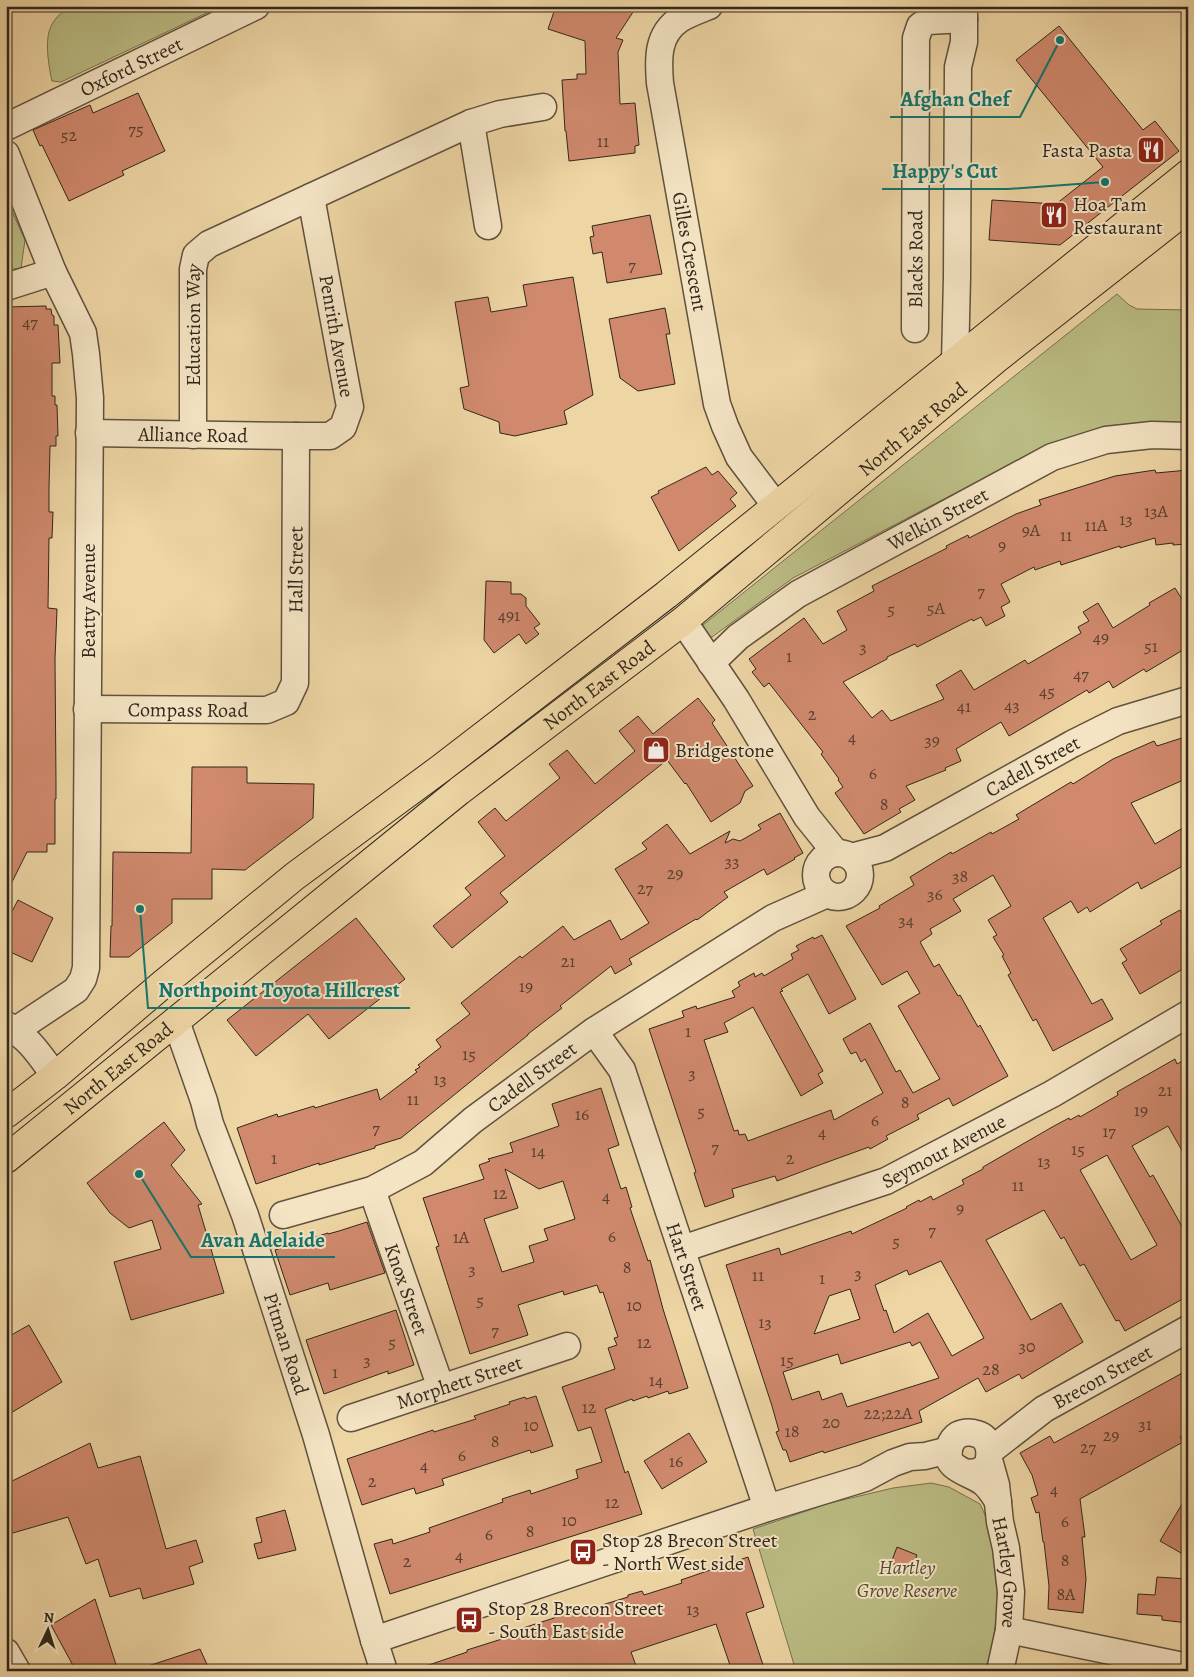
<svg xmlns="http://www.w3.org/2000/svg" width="1194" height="1677" viewBox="0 0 1194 1677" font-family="Alegreya,serif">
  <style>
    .green { fill: #bbbd84; stroke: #767250 }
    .building { fill: #d0896d; stroke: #31271c; fill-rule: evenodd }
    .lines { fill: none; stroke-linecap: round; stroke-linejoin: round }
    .minor-casing { stroke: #60523e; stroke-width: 29 }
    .highway-casing { stroke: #31271c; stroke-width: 30 }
    .minor { stroke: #f4e4c4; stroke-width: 26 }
    .highway { stroke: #eed5a4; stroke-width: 28 }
    .labels { text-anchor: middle; stroke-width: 4; stroke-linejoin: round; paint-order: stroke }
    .number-label { font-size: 18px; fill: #594030 }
    .street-label { font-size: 20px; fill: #31271c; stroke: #f4e4c4 }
    .poi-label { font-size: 20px; fill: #31271c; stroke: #f4e4c4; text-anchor: start }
    .park-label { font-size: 20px; font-style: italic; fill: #544c36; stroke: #f4e4c4 }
    .leader { fill: none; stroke: #0f766e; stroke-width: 2 }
    .callout-dot { fill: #0f766e; stroke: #f4e4c4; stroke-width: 2 }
    .callout-label { font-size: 21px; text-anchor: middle; font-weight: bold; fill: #0f766e; stroke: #f4e4c4; stroke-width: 4; stroke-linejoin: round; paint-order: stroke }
  </style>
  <rect width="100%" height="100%" fill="#eed5a4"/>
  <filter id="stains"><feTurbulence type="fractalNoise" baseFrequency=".004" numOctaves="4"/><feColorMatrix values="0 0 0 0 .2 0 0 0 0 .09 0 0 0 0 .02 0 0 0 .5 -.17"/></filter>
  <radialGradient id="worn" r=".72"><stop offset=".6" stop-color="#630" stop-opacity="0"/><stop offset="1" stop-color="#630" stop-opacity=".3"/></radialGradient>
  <g class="green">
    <path d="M 71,6 L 212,6 L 213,10 L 61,82 L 52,81 C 50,73 49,65 48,57 C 46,32 49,20 71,6 Z"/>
    <polygon points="6,198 25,240 21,268 6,270"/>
    <polygon points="1117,294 1129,305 1137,309 1188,310 1188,425 1073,440 1028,455 793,578 712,637 707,637 698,629"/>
    <polygon points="931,1483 949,1487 980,1504 995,1537 1002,1591 987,1671 796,1671 753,1529 830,1503 893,1488"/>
  </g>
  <g class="building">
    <polygon points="556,6 637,6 616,38 623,40 618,52 620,104 635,103 639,145 635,146 635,153 569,161 566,131 565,131 562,80 577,79 577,74 586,74 585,41 548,29"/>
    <polygon points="1059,26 1143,130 1155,121 1179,151 1060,245 989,240 992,200 1056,204 1103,167 1016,60"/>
    <polygon points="138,93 165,151 122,171 124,175 69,201 42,145 40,146 33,130 90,105 93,113"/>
    <polygon points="650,215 662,274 607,283 602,252 593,254 590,237 594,236 592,226"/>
    <polygon points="573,277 593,395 564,411 567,424 515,436 500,433 499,422 464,409 460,388 469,386 455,302 488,297 491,312 527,306 523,285"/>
    <polygon points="46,306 46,309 51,309 52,315 54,316 54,325 58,325 60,363 52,363 52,396 55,396 55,405 57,405 58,436 56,436 56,446 50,446 49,489 49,512 53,512 52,538 49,538 48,608 57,609 55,659 56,784 56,799 55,799 55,844 47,844 47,852 27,852 6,894 6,307"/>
    <polygon points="665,308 670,334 666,334 675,384 638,391 620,378 609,319"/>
    <polygon points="706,467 712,475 718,471 737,493 730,499 736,506 679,551 651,497 659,493 658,491"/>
    <polygon points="1155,470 1156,473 1188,470 1188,544 1173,545 1173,543 1156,545 1155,538 1120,548 1120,546 1061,565 1060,561 1035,570 1034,567 1001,584 1010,602 1001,607 1005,616 986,626 981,617 973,621 972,619 917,647 915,644 887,657 887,659 843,682 872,718 882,710 891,721 944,699 936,685 961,670 974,690 1025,660 1028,664 1081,633 1078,627 1089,621 1083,612 1098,603 1113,628 1150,605 1149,603 1175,588 1188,609 1188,647 1146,672 1144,669 1113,688 1109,681 1089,693 1087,690 1009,736 1001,722 956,749 961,761 945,768 946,770 906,786 915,800 899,809 901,812 864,834 835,793 843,787 838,780 839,779 821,754 823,752 769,683 764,687 752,672 756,669 749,659 804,618 823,644 847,630 837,611 874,591 872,586 947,548 946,546 968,535 969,538 1016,514 1041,505 1039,500 1115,476"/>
    <polygon points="486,581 511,582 511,594 521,594 526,598 526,606 540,624 534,628 539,634 526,644 519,634 494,653 484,640"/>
    <polygon points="698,698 715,720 712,723 753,786 745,791 740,803 711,822 686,783 685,784 667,760 500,893 508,902 452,948 433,926 471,895 465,888 505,856 478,822 495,808 506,821 560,778 549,764 567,750 595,784 635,751 619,731 638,716 653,734"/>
    <polygon points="1188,736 1188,778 1131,803 1155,844 1188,825 1188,863 1141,889 1138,882 1090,912 1087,907 1078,913 1071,901 1043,918 1092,1004 1102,999 1113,1019 1053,1051 1036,1019 1033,1021 1008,975 1011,973 1002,956 1004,955 993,937 997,935 988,920 1011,906 993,875 953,899 961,911 930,929 932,934 920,942 934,967 939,964 958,996 960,995 978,1027 980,1025 1008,1076 953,1106 949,1098 917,1115 919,1119 886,1136 888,1139 870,1149 869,1147 814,1167 777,1181 775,1176 732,1189 734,1197 705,1207 694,1173 696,1172 649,1029 684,1017 682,1011 696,1006 697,1009 735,997 732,991 740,986 738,982 754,973 755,977 762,973 764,976 793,959 791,954 799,950 796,946 813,937 814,939 822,935 856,999 829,1014 808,974 781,989 783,991 780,992 823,1071 818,1074 823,1083 801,1096 753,1007 724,1023 728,1032 704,1040 734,1131 738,1130 739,1135 745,1134 748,1141 831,1110 834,1120 883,1093 865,1059 861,1062 856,1052 851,1054 843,1039 870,1023 896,1072 900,1070 913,1093 940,1079 898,1006 920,993 907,971 882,985 846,926 880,908 879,906 914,885 910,877 951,852 952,854 991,832 992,834 1019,819 1016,815 1071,782 1073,784 1113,759 1154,741 1157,746"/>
    <polygon points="192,767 247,767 247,783 314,784 313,818 245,870 212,869 212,899 172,899 172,923 129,957 110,957 111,926 112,926 113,852 191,853"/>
    <polygon points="780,813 803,853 794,858 795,859 767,875 764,869 724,892 728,897 697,920 696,919 629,959 632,964 615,974 611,966 560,1006 562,1008 528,1034 528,1035 401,1138 375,1146 375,1148 319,1165 319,1163 256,1184 237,1128 277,1114 278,1117 314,1106 315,1108 377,1089 380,1100 417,1072 415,1070 420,1067 418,1065 441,1047 436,1040 470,1014 461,1003 520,956 522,958 563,926 574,940 610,920 621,940 649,923 615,869 647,849 642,843 667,824 690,854 730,831 725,843 733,839 740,841 761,829 758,825"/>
    <polygon points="18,900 53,918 32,962 6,950 6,923"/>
    <polygon points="1180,910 1188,924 1188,966 1140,994 1122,963 1127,960 1120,949 1162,924 1160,921"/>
    <polygon points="356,918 405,979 329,1039 308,1014 256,1056 227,1020"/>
    <path d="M 1188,1058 L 1188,1161 L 1168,1126 L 1132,1146 L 1150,1177 L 1153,1175 L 1188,1237 L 1188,1296 L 1125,1331 L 1119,1320 L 1116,1321 L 1084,1264 L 1080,1266 L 1064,1237 L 1061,1239 L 1044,1210 L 986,1240 L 1031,1320 L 1061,1303 L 1083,1342 L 1022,1379 L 1019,1374 L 986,1392 L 978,1378 L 919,1411 L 922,1422 L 824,1453 L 823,1451 L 790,1462 L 786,1450 L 783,1450 L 776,1432 L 779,1431 L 772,1406 L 726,1265 L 779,1248 L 781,1255 L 851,1231 L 852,1234 L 907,1208 L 906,1207 L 919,1200 L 920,1202 L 931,1196 L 933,1200 L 964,1184 L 962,1180 L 983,1169 L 983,1167 L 1054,1126 L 1069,1118 L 1070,1120 L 1079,1115 L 1080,1117 L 1118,1095 L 1117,1092 L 1175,1059 L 1177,1064 ZM 1107,1155 L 1157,1245 L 1131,1260 L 1080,1170 ZM 941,1261 L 984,1338 L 952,1356 L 928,1313 L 894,1333 L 886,1310 L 884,1311 L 875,1285 L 907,1270 L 909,1275 ZM 850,1289 L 860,1319 L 814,1334 L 829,1296 ZM 910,1342 L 912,1346 L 920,1342 L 939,1378 L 847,1407 L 842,1393 L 822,1400 L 819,1391 L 792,1400 L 783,1372 L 838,1354 L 841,1364 Z"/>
    <path d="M 601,1088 L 619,1145 L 608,1149 L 621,1189 L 626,1187 L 632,1207 L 630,1208 L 648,1261 L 650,1260 L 663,1309 L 688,1388 L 669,1394 L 668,1391 L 648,1398 L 647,1396 L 633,1401 L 632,1399 L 605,1409 L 625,1473 L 628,1471 L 642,1514 L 390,1594 L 374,1544 L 392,1539 L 393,1544 L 430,1532 L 429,1528 L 503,1502 L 502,1499 L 530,1490 L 531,1494 L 578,1478 L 576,1470 L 602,1462 L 591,1427 L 578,1431 L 562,1387 L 615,1369 L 608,1348 L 617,1345 L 614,1338 L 618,1337 L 603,1292 L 600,1293 L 597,1285 L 564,1295 L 563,1291 L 518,1305 L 528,1335 L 470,1354 L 436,1247 L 439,1246 L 423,1198 L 484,1179 L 479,1165 L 490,1161 L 488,1159 L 513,1152 L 510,1143 L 559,1126 L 552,1104 ZM 505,1169 L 539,1189 L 563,1181 L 575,1219 L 544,1229 L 548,1240 L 529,1246 L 534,1262 L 502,1272 L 484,1219 L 518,1208 Z"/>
    <polygon points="164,1122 185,1150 171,1165 202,1204 198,1205 224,1293 131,1320 114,1262 161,1249 152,1220 129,1228 110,1213 87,1183"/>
    <polygon points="367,1222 385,1273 330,1290 328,1283 290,1295 275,1250 328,1233 328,1234 339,1231"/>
    <polygon points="396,1310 414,1365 388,1374 388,1371 324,1394 306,1340"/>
    <polygon points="29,1325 62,1382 6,1416 6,1338"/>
    <polygon points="1188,1370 1188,1433 1180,1437 1183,1442 1080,1499 1085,1537 1082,1537 1086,1579 1083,1613 1048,1609 1049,1586 1044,1542 1043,1542 1039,1512 1036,1513 1031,1498 1038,1495 1032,1475 1020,1453 1050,1436 1054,1443"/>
    <polygon points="536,1396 553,1446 531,1453 530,1450 442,1479 444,1485 416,1494 414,1488 362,1505 347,1459 433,1430 434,1432 476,1419 474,1416 510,1404 509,1402 525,1397 526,1399"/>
    <polygon points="689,1433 707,1462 662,1489 644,1461"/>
    <polygon points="90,1443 98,1468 140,1456 166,1549 196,1540 203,1562 189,1567 194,1584 143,1599 140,1588 110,1597 98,1559 86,1564 68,1517 6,1535 6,1484"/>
    <polygon points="1188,1494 1188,1557 1160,1541"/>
    <polygon points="285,1510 296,1550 258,1559 254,1544 262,1542 256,1518"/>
    <polygon points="897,1547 917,1555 911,1570 891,1563"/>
    <polygon points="748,1557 764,1607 746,1613 765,1671 732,1671 716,1624 631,1652 638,1671 611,1671 610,1666 595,1671 421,1671 420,1668 467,1652 467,1650 521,1633 520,1629 554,1618 553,1615 568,1610 568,1612 572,1611 573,1614 628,1597 628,1595 642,1591 644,1595 682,1583 681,1580"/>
    <polygon points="1157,1577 1188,1579 1188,1623 1162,1620 1162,1616 1137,1614 1138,1594 1155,1595"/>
    <polygon points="95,1599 118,1671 76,1671 51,1625"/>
    <polygon points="200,1649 210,1671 143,1671 142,1668"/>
  </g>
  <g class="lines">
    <g class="minor-casing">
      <g id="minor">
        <path id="s1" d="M 709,6 C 699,10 688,14 680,19 C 657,34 658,59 660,83 L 717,404 L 725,426 L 739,457 L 776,506"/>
        <polyline points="471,123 488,226"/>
        <path id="s2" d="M 6,127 L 256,6"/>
        <polyline points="6,154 53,272 83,333 86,354 90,398 86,968 83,979 76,990 16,1030"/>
        <polyline points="6,287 53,272"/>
        <path id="s3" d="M 915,329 L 916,38 L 920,26 L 928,21 L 964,19"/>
        <polyline points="955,362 957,277 958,67 964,42 964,6"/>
        <path id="s4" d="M 89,433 L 296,436 L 330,436 L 343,427 L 350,407 L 311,197"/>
        <path id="s5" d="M 193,435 L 193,269 L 196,255 L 209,244 L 471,123 L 500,114 L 543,107"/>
        <polyline points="683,621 736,699 807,817 836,853"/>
        <path id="s6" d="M 711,663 L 738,637 L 798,594 L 1052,457 L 1106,440 L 1152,435 L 1188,436"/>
        <path id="s7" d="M 87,709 L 267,710 L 286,702 L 295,683 L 296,436"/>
        <circle cx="838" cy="875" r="22"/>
        <path id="s8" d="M 851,857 L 885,848 L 1072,744 L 1118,721 L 1188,700"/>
        <path id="s9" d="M 176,1021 L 204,1101 L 210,1124 L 245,1215 L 316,1435 L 374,1640 L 384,1671"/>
        <path d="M 6,1025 C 28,1036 41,1057 55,1076"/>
        <path id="s10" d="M 594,1031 L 622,1070 L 767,1508"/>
        <path id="s11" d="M 372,1190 L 441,1388"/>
        <path id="s12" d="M 283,1215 L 372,1190 L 423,1163 L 473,1120 L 594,1031 L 773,918 L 827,894"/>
        <path id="s13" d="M 682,1249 L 886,1181 L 1052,1094 L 1188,1014"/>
        <path id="s14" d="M 351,1418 L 567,1346"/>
        <path id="s15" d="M 990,1451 L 1044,1409 L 1188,1329"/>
        <path id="s16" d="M 989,1460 L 996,1485 L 1000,1522 L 1006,1548 L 1011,1592 L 1009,1630 L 1000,1671"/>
        <path d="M 968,1473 L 978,1472 L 987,1466 C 991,1455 991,1438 977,1434 C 971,1432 964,1432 958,1435 C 953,1438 951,1442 949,1448 C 943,1470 971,1472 984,1483 C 989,1487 994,1495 998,1501"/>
        <polyline points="1009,1630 1188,1667"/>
        <polyline points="374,1640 767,1508 865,1478 893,1463 910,1457 925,1456 949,1450"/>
        <polyline points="6,1652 17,1671"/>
      </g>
    </g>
    <g class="highway-casing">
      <g id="highway">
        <polyline points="6,1114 55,1076 163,984 295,876 440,769 666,595 1188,174"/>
        <path id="s17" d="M 6,1159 L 459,791 L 683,621 L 996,359 L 1188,208"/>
      </g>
    </g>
    <use href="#minor" class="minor"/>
    <use href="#highway" class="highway"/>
  </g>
  <defs>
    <g id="restaurant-square" transform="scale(1.4375)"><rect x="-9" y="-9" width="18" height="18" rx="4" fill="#8f2418" stroke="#f4e4c4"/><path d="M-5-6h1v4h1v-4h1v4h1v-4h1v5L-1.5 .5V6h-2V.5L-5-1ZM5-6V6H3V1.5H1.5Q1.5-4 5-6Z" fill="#fff"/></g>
    <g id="shop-square" transform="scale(1.4375)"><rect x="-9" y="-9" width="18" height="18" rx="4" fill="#8f2418" stroke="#f4e4c4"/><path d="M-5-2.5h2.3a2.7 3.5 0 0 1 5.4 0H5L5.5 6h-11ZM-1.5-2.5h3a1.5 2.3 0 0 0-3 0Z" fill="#fff"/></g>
    <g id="bus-square" transform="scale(1.4375)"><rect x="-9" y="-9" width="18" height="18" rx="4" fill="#8f2418" stroke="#f4e4c4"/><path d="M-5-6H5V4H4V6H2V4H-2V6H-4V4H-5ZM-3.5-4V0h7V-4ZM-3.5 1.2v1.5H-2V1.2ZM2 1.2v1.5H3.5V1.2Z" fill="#fff"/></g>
  </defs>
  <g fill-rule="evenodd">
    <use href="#restaurant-square" x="1151" y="150"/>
    <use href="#restaurant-square" x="1054" y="215"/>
    <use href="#shop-square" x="656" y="750"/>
    <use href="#bus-square" x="583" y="1552"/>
    <use href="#bus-square" x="469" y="1620"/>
  </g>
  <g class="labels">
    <g class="number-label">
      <text x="136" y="135">75</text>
      <text x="69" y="141">52</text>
      <text x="603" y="147">11</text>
      <text x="632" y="271">7</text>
      <text x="30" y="328">47</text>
      <text x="1156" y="517">13A</text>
      <text x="1126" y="525">13</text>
      <text x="1096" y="531">11A</text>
      <text x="1031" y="536">9A</text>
      <text x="1066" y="541">11</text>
      <text x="1002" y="551">9</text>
      <text x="981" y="597">7</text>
      <text x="936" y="614">5A</text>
      <text x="891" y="615">5</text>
      <text x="509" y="621">491</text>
      <text x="1101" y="643">49</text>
      <text x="1151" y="652">51</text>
      <text x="863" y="653">3</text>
      <text x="789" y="662">1</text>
      <text x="1081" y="680">47</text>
      <text x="1047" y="697">45</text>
      <text x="1012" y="711">43</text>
      <text x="964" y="712">41</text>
      <text x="812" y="720">2</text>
      <text x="852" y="743">4</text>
      <text x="932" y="746">39</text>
      <text x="873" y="779">6</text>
      <text x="884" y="810">8</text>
      <text x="732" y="867">33</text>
      <text x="675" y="879">29</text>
      <text x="960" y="882">38</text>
      <text x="645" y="894">27</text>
      <text x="935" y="900">36</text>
      <text x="906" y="926">34</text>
      <text x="568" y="967">21</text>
      <text x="526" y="992">19</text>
      <text x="688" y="1037">1</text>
      <text x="469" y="1060">15</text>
      <text x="692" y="1079">3</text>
      <text x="440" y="1085">13</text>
      <text x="1165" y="1096">21</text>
      <text x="413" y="1105">11</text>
      <text x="905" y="1108">8</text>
      <text x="1141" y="1116">19</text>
      <text x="701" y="1117">5</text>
      <text x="582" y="1120">16</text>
      <text x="875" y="1126">6</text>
      <text x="376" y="1134">7</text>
      <text x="1109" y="1137">17</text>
      <text x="822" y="1138">4</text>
      <text x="715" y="1153">7</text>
      <text x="1078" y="1155">15</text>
      <text x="538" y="1157">14</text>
      <text x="274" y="1164">1</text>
      <text x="790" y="1164">2</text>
      <text x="1044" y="1167">13</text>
      <text x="1018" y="1191">11</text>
      <text x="500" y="1199">12</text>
      <text x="606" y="1202">4</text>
      <text x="960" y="1214">9</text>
      <text x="932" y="1236">7</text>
      <text x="612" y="1242">6</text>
      <text x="461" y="1243">1A</text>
      <text x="896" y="1247">5</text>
      <text x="627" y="1273">8</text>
      <text x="472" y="1275">3</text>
      <text x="858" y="1279">3</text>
      <text x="758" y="1281">11</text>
      <text x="822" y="1284">1</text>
      <text x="480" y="1306">5</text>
      <text x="634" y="1311">10</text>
      <text x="765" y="1328">13</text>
      <text x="495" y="1336">7</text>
      <text x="392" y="1348">5</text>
      <text x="644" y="1348">12</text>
      <text x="1027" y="1352">30</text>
      <text x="367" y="1366">3</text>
      <text x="787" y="1366">15</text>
      <text x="991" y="1375">28</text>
      <text x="335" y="1378">1</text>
      <text x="656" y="1386">14</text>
      <text x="589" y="1413">12</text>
      <text x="888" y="1419">22;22A</text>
      <text x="831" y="1428">20</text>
      <text x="1145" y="1430">31</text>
      <text x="531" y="1431">10</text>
      <text x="792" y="1437">18</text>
      <text x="1111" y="1441">29</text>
      <text x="495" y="1447">8</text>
      <text x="1088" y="1453">27</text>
      <text x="462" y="1461">6</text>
      <text x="676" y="1467">16</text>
      <text x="424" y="1471">4</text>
      <text x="372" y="1487">2</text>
      <text x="1054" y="1495">4</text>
      <text x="612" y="1508">12</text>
      <text x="569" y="1526">10</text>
      <text x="1065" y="1527">6</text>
      <text x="530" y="1537">8</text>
      <text x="489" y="1540">6</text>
      <text x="459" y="1561">4</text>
      <text x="1065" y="1566">8</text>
      <text x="407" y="1567">2</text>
      <text x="1066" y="1600">8A</text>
      <text x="693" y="1615">13</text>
    </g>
    <g class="street-label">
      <text dy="7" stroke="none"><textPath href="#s2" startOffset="139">Oxford Street</textPath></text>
      <text dy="7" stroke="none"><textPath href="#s1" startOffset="274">Gilles Crescent</textPath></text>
      <text dy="7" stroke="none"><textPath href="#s3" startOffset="70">Blacks Road</textPath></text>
      <text dy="7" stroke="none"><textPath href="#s5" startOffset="110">Education Way</textPath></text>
      <text transform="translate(337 336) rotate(80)" y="7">Penrith Avenue</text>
      <text dy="7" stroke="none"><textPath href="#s17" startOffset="1164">North East Road</textPath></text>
      <text dy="7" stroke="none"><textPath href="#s4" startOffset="104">Alliance Road</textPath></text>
      <text dy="7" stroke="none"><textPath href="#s6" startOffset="270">Welkin Street</textPath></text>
      <text dy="7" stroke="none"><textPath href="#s7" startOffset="335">Hall Street</textPath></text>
      <text transform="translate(88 601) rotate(-90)" y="7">Beatty Avenue</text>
      <text dy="7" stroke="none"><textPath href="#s17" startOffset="759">North East Road</textPath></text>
      <text dy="7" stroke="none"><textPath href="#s7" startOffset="101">Compass Road</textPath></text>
      <text dy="7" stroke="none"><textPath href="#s8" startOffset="204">Cadell Street</textPath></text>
      <text dy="7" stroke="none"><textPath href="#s17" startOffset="144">North East Road</textPath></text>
      <text dy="7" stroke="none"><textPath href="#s12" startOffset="289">Cadell Street</textPath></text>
      <text dy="7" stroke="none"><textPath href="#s13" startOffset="280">Seymour Avenue</textPath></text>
      <text dy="7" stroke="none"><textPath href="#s10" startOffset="255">Hart Street</textPath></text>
      <text dy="7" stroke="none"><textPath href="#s11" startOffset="105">Knox Street</textPath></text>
      <text dy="7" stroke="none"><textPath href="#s9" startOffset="341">Pitman Road</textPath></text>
      <text dy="7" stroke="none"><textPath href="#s15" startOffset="135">Brecon Street</textPath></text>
      <text dy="7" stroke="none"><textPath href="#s14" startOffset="114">Morphett Street</textPath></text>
      <text dy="7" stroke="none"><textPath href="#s16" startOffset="114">Hartley Grove</textPath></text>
    </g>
    <g class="poi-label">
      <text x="1132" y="157" text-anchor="end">Fasta Pasta</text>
      <text x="1073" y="211">Hoa Tam<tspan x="1073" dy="23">Restaurant</tspan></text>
      <text x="675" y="757">Bridgestone</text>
      <text x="602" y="1547">Stop 28 Brecon Street<tspan x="602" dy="23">- North West side</tspan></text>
      <text x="488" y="1615">Stop 28 Brecon Street<tspan x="488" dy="23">- South East side</tspan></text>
    </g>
    <g class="park-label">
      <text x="907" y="1574">Hartley<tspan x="907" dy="23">Grove Reserve</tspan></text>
    </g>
  </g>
  <path class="leader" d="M1060 40L1020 117H890M1105 182L1008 189H882M140 909L148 1008H410M139 1174L191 1257H335"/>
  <g class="callout-dot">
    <circle cx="1060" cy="40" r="5"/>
    <circle cx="1105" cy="182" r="5"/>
    <circle cx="140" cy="909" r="5"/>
    <circle cx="139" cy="1174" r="5"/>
  </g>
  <g class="callout-label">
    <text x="955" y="106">Afghan Chef</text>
    <text x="945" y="178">Happy's Cut</text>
    <text x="279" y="997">Northpoint Toyota Hillcrest</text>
    <text x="263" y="1247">Avan Adelaide</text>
  </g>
  <rect width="1194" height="1677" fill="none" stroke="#eed5a4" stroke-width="25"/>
  <rect x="8" y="8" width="1179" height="1662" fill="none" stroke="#31271c" stroke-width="2.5"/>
  <rect x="12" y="12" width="1169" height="1652" fill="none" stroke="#31271c"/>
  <g transform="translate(48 1630) rotate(4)" stroke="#f4e4c4" stroke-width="4" paint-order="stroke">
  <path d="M0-4L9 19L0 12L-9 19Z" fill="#31271c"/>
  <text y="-8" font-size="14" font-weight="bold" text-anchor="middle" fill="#31271c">N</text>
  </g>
  <rect width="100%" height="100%" filter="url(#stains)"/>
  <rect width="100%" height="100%" fill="url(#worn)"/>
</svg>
